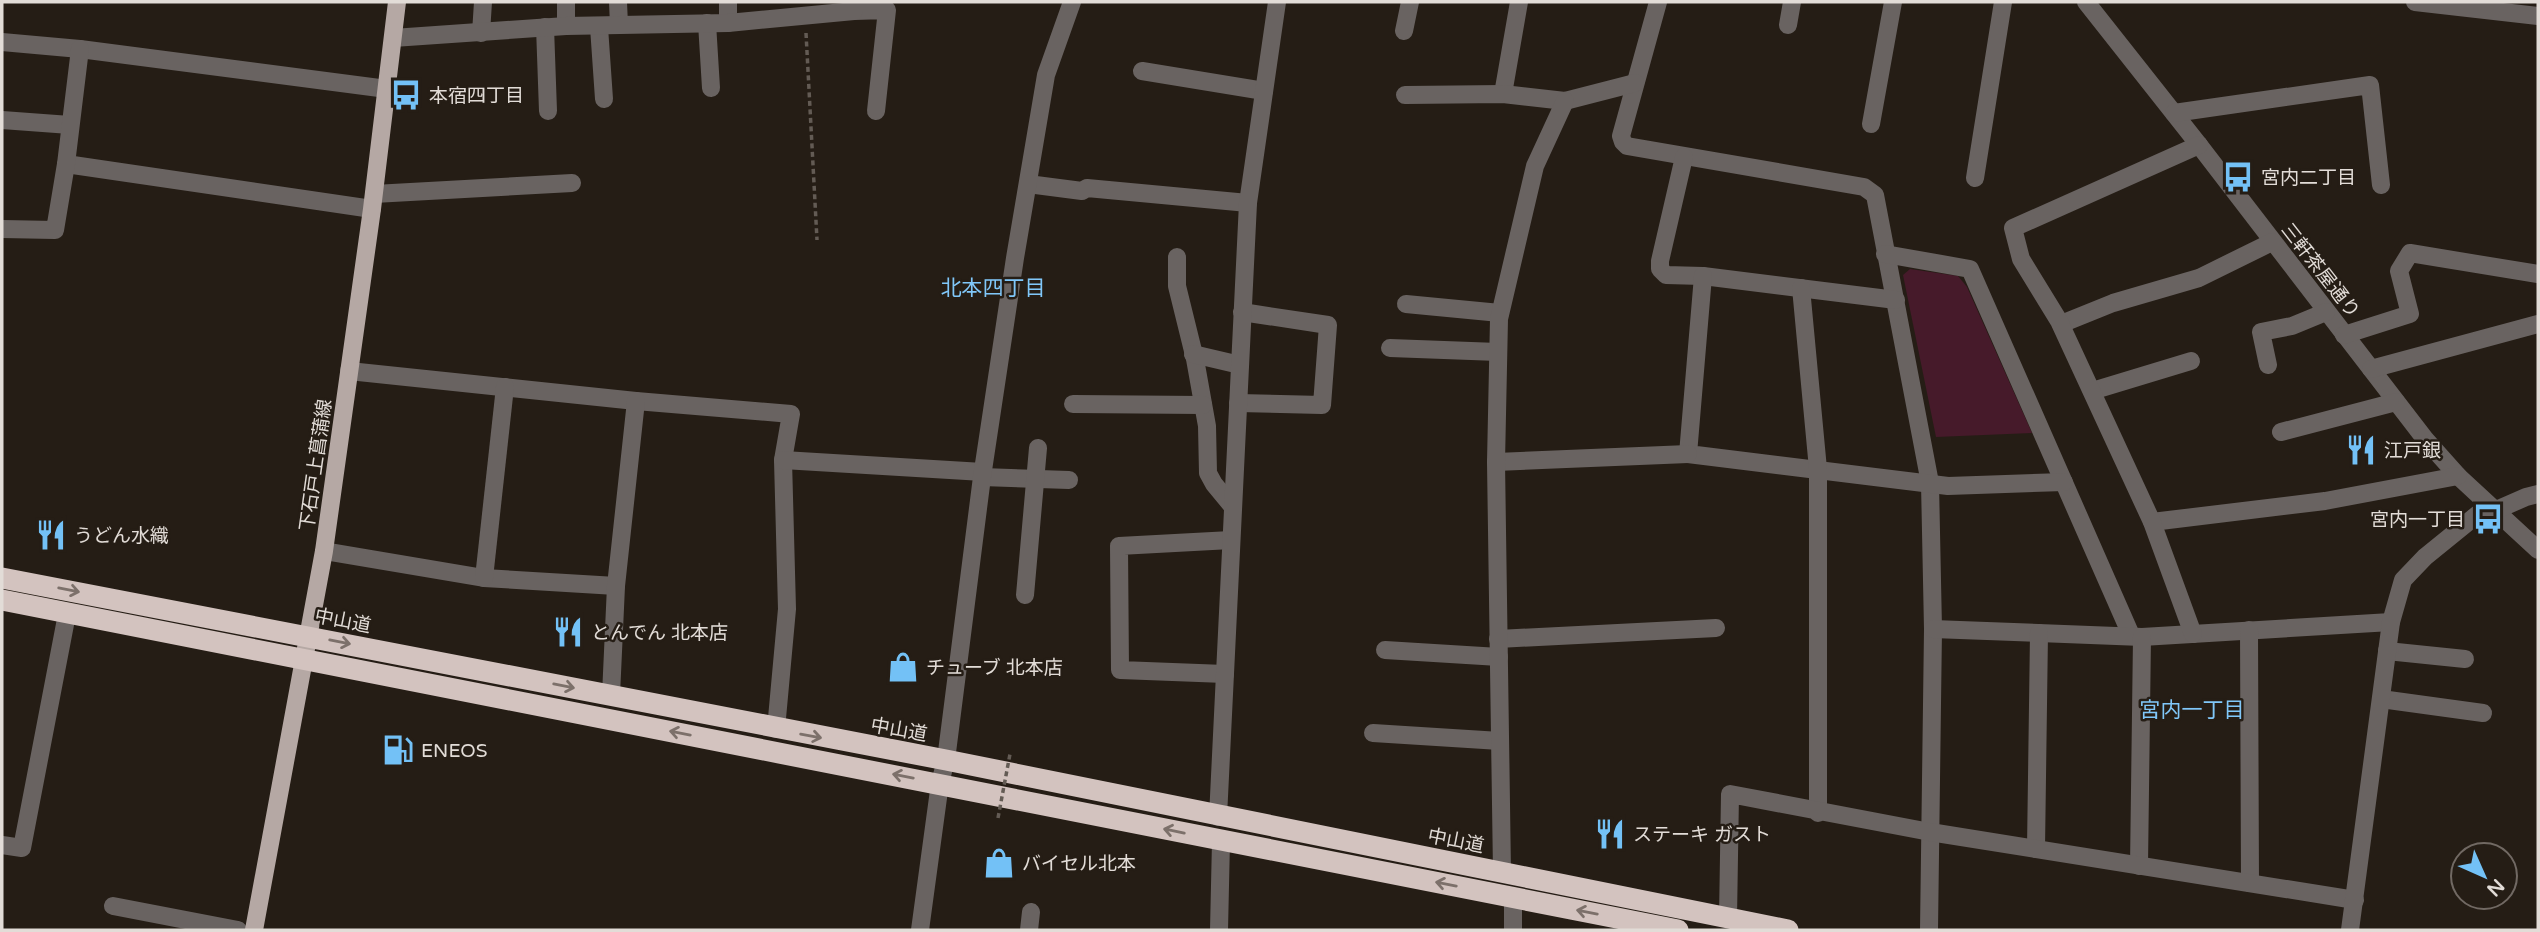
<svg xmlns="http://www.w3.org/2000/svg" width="2540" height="932" viewBox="0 0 2540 932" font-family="'Varela Round','Noto Sans JP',sans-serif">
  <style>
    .green { fill: #461a2a }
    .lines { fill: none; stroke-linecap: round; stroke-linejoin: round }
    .path { stroke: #635b54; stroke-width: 3.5; stroke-dasharray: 5 3.5; stroke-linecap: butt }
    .minor { stroke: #696361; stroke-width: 18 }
    .major { stroke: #b5a8a4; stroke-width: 18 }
    .highway { stroke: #d3c3bf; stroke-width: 21 }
    .path-bridge { stroke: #635b54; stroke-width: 3.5; stroke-dasharray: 5 3.5; stroke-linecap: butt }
    .oneway { stroke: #7c706a }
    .labels { text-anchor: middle; stroke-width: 5; stroke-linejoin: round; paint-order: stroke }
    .poi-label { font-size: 19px; fill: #e2dcd7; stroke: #251d15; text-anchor: start }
    .street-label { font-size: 19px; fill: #e2dcd7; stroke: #251d15 }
    .neighbourhood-label { font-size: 21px; fill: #80c7f9; stroke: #251d15 }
  </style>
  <rect width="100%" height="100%" fill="#251d15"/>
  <polygon class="green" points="1910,269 1958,276 1967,287 2032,433 1936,437 1903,275"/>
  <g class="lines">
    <polyline class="path" points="806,33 817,240"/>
    <g class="minor">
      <polyline points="566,2 566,26"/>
      <polyline points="618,2 619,25"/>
      <polyline points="1658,2 1621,136 1623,142 1627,146 1864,187 1875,195 1930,483 1933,629 1929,930"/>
      <polyline points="2086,2 2199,145 2425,439 2458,476 2538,550"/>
      <polyline points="2415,2 2538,16"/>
      <polyline points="854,11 887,10 876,111"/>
      <polyline points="707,23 711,88"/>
      <polyline points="728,23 728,2"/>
      <polyline points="1788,25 1792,2"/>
      <polyline points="545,27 548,111"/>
      <polyline points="599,27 604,99"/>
      <polyline points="1404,31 1410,2"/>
      <polyline points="481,33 483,2"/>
      <polyline points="393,38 566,26 728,23 854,11 854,2"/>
      <polyline points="2,42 80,49 387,89"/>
      <polyline points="1142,71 1264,91"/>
      <polyline points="1503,94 1519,2"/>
      <polyline points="1405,95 1503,94 1565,101 1635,83"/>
      <polyline points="2174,113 2370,85 2381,185"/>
      <polyline points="2,120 70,125"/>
      <polyline points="1871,124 1893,2"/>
      <polyline points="1684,157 1660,261 1660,269 1666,275 1703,276 1896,300"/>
      <polyline points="66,164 372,209"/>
      <polyline points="1975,178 2003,2"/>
      <polyline points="1028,184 1082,191 1087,188 1248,203"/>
      <polyline points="374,194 572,183"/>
      <polyline points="2,229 55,230 66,164 80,49"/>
      <polyline points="1885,254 1970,269 2131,635"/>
      <polyline points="1177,257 1177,286 1195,359 1207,426 1208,473 1214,484 1233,507"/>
      <polyline points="1703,276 1688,454 1948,486 2064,482"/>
      <polyline points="1801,288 1818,469 1818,813"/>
      <polyline points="1406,304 1500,313"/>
      <polyline points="2061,324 2113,303 2199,278 2272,242"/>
      <polyline points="2344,335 2410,314 2399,271 2410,253 2538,274"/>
      <polyline points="1390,348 1498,352"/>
      <polyline points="1193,354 1240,365"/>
      <polyline points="2268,365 2261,332 2292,326 2326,312"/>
      <polyline points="2371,369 2538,324"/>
      <polyline points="349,371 636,401 791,414 783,460 787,609 776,729"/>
      <polyline points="2092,391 2191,361"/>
      <polyline points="1238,403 1322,405 1328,325 1242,312"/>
      <polyline points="1073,404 1203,405"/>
      <polyline points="2281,432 2396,402"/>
      <polyline points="783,460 983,472"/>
      <polyline points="1496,462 1688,454"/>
      <polyline points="982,477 1069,480"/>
      <polyline points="2152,522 2325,501 2458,476"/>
      <polyline points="324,551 484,578 616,586"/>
      <polyline points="484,578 505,387"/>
      <polyline points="1025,595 1038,448"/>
      <polyline points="1933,629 2142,637 2391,622"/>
      <polyline points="2249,630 2250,883"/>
      <polyline points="2193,634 2152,522 2059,321 2021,259 2013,228 2199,145"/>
      <polyline points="1498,639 1716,628"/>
      <polyline points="1385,650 1499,657"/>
      <polyline points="2387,651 2465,659"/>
      <polyline points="1225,674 1120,670 1119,546 1231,540"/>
      <polyline points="611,695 616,586 636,401"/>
      <polyline points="2381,699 2483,713"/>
      <polyline points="1373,733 1500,741"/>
      <polyline points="1218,817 1248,203 1277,2"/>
      <polyline points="2,845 22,848 67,614"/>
      <polyline points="2036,849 2039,633"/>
      <polyline points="2139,866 2142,637"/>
      <polyline points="1502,872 1496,462 1499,319 1535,166 1565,101"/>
      <polyline points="1513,897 1513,930"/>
      <polyline points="113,906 238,930"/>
      <polyline points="1728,918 1730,794 1930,832 2355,900"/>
      <polyline points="920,930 940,783 946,760 982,477 1015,258 1046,75 1072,2"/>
      <polyline points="1029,930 1031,912"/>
      <polyline points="1219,930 1221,841"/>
      <polyline points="2350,930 2391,622 2403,580 2425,557 2478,514 2494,511 2526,497 2538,494"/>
    </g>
    <polyline class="major" points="254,930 324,551 372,209 397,2"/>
    <g class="highway">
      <polyline points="2,578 946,760 1788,930"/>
      <polyline points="2,600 1678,930"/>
    </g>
    <polyline class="path-bridge" points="998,818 1010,754"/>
  </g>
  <defs><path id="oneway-shaft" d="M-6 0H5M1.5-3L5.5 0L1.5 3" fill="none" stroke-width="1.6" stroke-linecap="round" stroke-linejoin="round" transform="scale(1.75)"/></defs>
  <g class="oneway">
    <use href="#oneway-shaft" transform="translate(69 590) rotate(11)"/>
    <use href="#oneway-shaft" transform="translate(340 642) rotate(11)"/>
    <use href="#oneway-shaft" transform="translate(564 686) rotate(11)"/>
    <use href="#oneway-shaft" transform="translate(680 733) rotate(-169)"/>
    <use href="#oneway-shaft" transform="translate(811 736) rotate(10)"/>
    <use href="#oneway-shaft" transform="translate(903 776) rotate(-169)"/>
    <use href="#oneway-shaft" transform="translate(1174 831) rotate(-168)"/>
    <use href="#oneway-shaft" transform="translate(1446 884) rotate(-169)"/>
    <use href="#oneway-shaft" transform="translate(1587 912) rotate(-169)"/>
  </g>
  <defs>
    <g id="bus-bare" transform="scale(2.415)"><path d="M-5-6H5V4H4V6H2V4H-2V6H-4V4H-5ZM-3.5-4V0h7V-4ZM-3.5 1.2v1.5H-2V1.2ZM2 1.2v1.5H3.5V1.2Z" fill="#73c1f6" stroke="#251d15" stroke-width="2.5" paint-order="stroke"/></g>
    <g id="restaurant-bare" transform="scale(2.415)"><path d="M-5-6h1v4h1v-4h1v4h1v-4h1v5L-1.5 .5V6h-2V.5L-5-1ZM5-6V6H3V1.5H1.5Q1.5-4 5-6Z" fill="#73c1f6" stroke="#251d15" stroke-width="2.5" paint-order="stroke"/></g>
    <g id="shop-bare" transform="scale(2.415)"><path d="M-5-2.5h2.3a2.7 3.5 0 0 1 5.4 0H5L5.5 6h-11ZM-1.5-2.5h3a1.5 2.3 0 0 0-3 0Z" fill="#73c1f6" stroke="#251d15" stroke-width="2.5" paint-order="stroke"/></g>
    <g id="fuel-bare" transform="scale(2.415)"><path d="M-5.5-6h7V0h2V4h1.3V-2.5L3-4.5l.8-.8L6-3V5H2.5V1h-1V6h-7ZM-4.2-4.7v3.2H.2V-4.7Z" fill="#73c1f6" stroke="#251d15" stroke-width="2.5" paint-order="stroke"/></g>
  </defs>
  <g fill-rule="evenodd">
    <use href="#bus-bare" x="406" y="95"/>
    <use href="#bus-bare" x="2238" y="177"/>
    <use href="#restaurant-bare" x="2361" y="450"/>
    <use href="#bus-bare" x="2488" y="519"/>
    <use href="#restaurant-bare" x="51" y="535"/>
    <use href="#restaurant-bare" x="568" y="632"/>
    <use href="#shop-bare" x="903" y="667"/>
    <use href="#fuel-bare" x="398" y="750"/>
    <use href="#restaurant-bare" x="1610" y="834"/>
    <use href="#shop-bare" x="999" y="863"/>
  </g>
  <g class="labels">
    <g class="poi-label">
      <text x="429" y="102">本宿四丁目</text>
      <text x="2261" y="184">宮内二丁目</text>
      <text x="2384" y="457">江戸銀</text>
      <text x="2465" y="526" text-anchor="end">宮内一丁目</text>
      <text x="74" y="542">うどん水織</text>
      <text x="591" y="639">とんでん 北本店</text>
      <text x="926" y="674">チューブ 北本店</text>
      <text x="421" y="757">ENEOS</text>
      <text x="1633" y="841">ステーキ ガスト</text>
      <text x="1022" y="870">バイセル北本</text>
    </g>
    <g class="street-label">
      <text transform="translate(2321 270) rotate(52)" y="7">三軒茶屋通り</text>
      <text transform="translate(315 465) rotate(-82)" y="7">下石戸上菖蒲線</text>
      <text transform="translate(343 620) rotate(11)" y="7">中山道</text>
      <text transform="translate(899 729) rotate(10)" y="7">中山道</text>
      <text transform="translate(1456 840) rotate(11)" y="7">中山道</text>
    </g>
    <g class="neighbourhood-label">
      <text x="993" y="295">北本四丁目</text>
      <text x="2192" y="717">宮内一丁目</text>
    </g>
  </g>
  <rect width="2540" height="932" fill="none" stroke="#e2dcd7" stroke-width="7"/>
  <g transform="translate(2484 876) rotate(135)"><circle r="33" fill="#251d15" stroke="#716963" stroke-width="2"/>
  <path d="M0-5L12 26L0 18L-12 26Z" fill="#73c1f6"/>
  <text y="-10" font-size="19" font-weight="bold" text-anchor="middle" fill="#e2dcd7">N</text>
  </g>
</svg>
